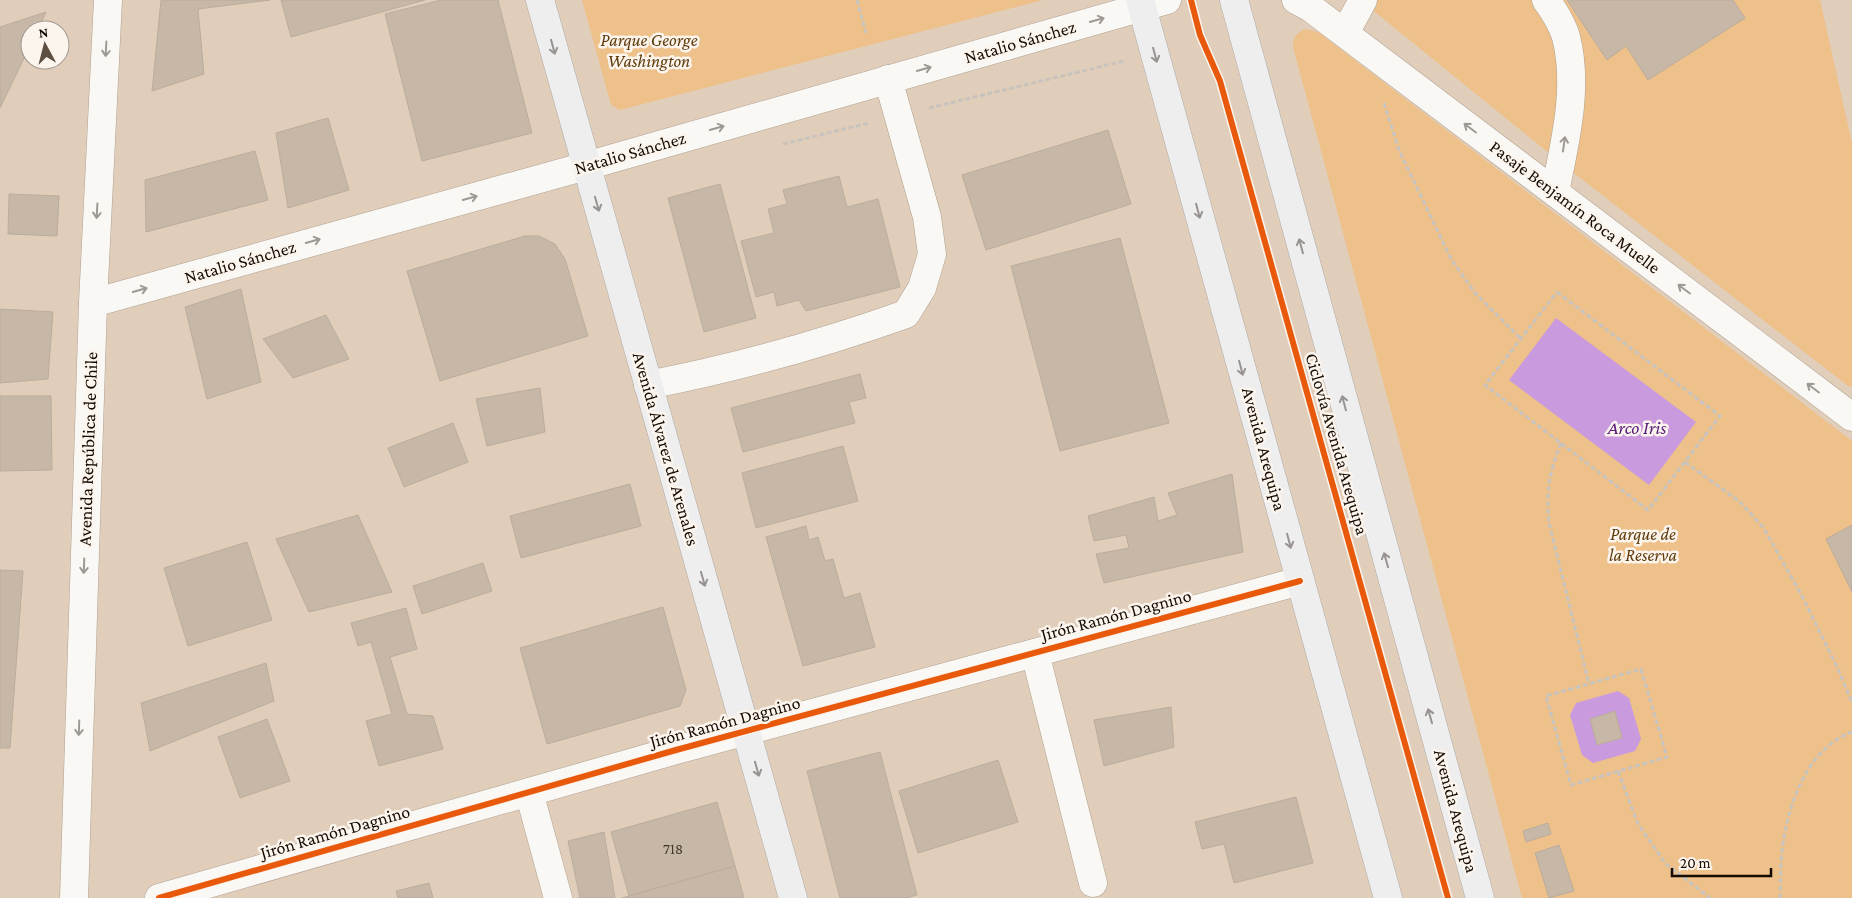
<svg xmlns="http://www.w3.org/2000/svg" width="1852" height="898" viewBox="0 0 1852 898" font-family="'Crimson Pro',serif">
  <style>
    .green { fill: #eec08a }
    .water { fill: #ca9adf; fill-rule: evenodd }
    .building { fill: #c6b7a7; stroke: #bbac9c }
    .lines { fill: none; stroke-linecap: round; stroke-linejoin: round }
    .minor-casing { stroke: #afa090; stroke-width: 29 }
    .major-casing { stroke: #aeaaa6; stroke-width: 29 }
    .path { stroke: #c8c3bd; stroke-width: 3; stroke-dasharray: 5 2.5; stroke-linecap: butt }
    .minor { stroke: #faf8f5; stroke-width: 28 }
    .major { stroke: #efeeef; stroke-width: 28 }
    .cycleway-casing { stroke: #fcf5ee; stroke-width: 9 }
    .cycleway { stroke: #e8590c; stroke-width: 6 }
    .oneway { stroke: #9f9993 }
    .oneway2 { stroke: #989390 }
    .labels { text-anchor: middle; stroke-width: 5; stroke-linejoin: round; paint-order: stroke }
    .number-label { font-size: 15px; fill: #44382c }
    .park-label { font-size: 18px; font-style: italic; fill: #5e3b0b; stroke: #fcf5ee }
    .street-label { font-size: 18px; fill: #160b01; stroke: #fcf5ee }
    .water-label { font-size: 19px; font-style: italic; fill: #561a7a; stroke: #fcf5ee }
  </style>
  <rect width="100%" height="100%" fill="#e1ceba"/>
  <g class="green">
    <polygon points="582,0 1043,0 620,110 611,105"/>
    <polygon points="1360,0 1820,0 1852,143 1852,387 1848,386 1561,163"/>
    <path d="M 1305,29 L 1318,32 L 1852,441 L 1852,898 L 1522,898 L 1293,47 C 1292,38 1297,33 1305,29 Z"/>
  </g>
  <g class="water">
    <polygon points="1556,318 1696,422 1649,485 1509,380"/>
    <path d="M 1618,691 L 1629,698 L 1641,739 L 1635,751 L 1593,763 L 1582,755 L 1570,715 L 1576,703 ZM 1615,712 L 1622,738 L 1597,744 Z"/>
  </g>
  <g class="building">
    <polygon points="161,0 270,0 198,9 204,74 152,91"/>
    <polygon points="281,0 425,0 291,37"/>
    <polygon points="441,0 498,0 532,133 422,161 385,14"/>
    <polygon points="1567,0 1733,0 1745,18 1648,80 1626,46 1607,60"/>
    <polygon points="46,12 38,30 30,30 30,46 0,108 0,27"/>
    <polygon points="328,118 349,190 288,208 276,133"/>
    <polygon points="1108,130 1131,204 986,250 962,175"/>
    <polygon points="255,151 268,200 146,232 145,180"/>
    <polygon points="839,176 847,207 878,199 900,287 806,311 799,300 777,306 774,292 756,297 741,241 774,233 768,209 787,204 783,190"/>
    <polygon points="720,184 756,318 704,332 668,198"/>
    <polygon points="9,194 59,196 57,236 8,234"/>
    <polygon points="525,236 539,236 555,244 565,259 588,336 440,381 407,271"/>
    <polygon points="1120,238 1169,423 1060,451 1011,266"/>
    <polygon points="241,289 261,382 207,399 185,307"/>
    <polygon points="0,309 53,312 48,379 0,383"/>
    <polygon points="326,315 349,359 293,378 263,339"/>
    <polygon points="860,374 866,398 849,402 855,423 743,452 731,408"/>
    <polygon points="540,388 545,432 487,446 476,399"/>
    <polygon points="0,396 51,396 52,470 0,471"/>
    <polygon points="453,423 468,462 404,487 388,448"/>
    <polygon points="843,446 858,501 756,528 742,473"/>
    <polygon points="1232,474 1243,552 1104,583 1096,554 1129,548 1126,535 1094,541 1088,516 1154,497 1158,521 1177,515 1168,493"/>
    <polygon points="630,484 641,526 521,558 510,516"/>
    <polygon points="358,515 392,592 309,612 276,539"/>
    <polygon points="1852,525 1852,592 1826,539"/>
    <polygon points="806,526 809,540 818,537 825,561 833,559 844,598 860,593 875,647 803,666 766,537"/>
    <polygon points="247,542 272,620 188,646 164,568"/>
    <polygon points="483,563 492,591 422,614 413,586"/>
    <polygon points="0,570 23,571 10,748 0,748"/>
    <polygon points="663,607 686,690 680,706 547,744 520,648"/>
    <polygon points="406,608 417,649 390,657 407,714 433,716 443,749 379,766 366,721 392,714 371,642 358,646 351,623"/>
    <polygon points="266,663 274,701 150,751 141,703"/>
    <polygon points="1171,707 1174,747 1104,766 1094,720"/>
    <polygon points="1615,711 1622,738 1597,745 1590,719"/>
    <polygon points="267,719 290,781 240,798 218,737"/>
    <polygon points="880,752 917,895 906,898 840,898 807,771"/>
    <polygon points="998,760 1018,822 918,853 899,791"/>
    <polygon points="1296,797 1313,863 1234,883 1224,844 1202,849 1195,822"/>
    <polygon points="717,802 735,866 629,896 611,832"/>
    <polygon points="1548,823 1551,834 1526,842 1523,831"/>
    <polygon points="604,832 615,898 580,898 568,841"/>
    <polygon points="1559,845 1574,891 1549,898 1535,853"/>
    <polygon points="735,866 744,898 622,898 629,896"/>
    <polygon points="429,883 433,898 398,898 396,891"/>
  </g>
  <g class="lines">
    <g class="minor-casing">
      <g id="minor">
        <polyline points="1296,0 1311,8 1852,417"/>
        <path d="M 1546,0 C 1554,11 1562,23 1566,37 C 1579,87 1565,142 1555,192"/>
        <polyline points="1345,33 1363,0"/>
        <polyline points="93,303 586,166 1167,0"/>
        <path d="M 648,385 C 736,368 822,344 906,314 L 922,288 L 932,254 L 927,217 L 888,79"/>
        <polyline points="1035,653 1093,883"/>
        <polyline points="529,792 558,898"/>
        <polyline points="74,898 93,303 108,0"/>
        <polyline points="159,898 676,750 1300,581"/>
      </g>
    </g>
    <g class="major-casing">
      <g id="major">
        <polyline points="540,0 793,898"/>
        <polyline points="1140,0 1388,898"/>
        <polyline points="1234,0 1480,898"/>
      </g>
    </g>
    <g class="path">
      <polyline points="857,0 866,33"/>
      <polyline points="1384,103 1399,150 1451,259 1475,293 1521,339"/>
      <polyline points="929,108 1124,61"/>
      <polyline points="783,144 869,123"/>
      <polygon points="1557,292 1720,416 1648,510 1485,385"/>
      <path d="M 1561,443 C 1549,473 1546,490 1549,523 L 1589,684"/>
      <polyline points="1685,462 1740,502 1763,527 1802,596 1837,667 1852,702"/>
      <polygon points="1641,669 1667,757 1571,785 1546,696"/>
      <polyline points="1618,771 1638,824 1665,863 1710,898"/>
      <path d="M 1780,898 C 1781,881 1780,861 1783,844 C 1789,802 1808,748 1852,732"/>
    </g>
    <use href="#minor" class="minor"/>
    <use href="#major" class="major"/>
    <g class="cycleway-casing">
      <g id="cycleway">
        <polyline points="1191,0 1200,35 1220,81 1448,898"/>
        <polyline points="159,898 676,750 1300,581"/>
      </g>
    </g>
    <use href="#cycleway" class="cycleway"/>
  </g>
  <defs><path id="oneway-shaft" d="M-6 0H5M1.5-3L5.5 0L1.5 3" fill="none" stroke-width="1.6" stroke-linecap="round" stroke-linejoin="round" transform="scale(1.25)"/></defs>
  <g class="oneway">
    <use href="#oneway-shaft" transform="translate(1097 20) rotate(-16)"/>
    <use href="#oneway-shaft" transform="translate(106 49) rotate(93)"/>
    <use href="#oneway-shaft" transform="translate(924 69) rotate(-16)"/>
    <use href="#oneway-shaft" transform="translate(717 128) rotate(-16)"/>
    <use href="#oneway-shaft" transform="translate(1470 128) rotate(-143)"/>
    <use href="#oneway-shaft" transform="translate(1564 144) rotate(-82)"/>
    <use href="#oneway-shaft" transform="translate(470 198) rotate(-16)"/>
    <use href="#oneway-shaft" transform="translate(97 211) rotate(93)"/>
    <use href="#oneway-shaft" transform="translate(313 241) rotate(-16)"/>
    <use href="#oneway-shaft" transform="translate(1684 289) rotate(-143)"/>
    <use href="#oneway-shaft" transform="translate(140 290) rotate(-16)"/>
    <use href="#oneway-shaft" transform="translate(1813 388) rotate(-143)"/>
    <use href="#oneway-shaft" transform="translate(84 566) rotate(92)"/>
    <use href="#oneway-shaft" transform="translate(79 728) rotate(92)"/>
  </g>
  <g class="oneway2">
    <use href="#oneway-shaft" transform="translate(553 47) rotate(75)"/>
    <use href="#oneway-shaft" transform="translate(1155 55) rotate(75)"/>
    <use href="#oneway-shaft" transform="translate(597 204) rotate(74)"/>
    <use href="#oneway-shaft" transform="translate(1198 211) rotate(75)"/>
    <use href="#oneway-shaft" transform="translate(1301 246) rotate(-105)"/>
    <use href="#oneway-shaft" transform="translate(1241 368) rotate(75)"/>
    <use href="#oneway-shaft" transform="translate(1344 403) rotate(-105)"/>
    <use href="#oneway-shaft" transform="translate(1289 541) rotate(75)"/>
    <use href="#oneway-shaft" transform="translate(1386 560) rotate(-106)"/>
    <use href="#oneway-shaft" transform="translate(703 579) rotate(74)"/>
    <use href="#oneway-shaft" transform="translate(1430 716) rotate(-106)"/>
    <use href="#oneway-shaft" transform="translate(757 769) rotate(74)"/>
  </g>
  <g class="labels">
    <g class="number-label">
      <text x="673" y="854">718</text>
    </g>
    <g class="park-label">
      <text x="649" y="46">Parque George<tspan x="649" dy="21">Washington</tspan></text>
      <text x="1643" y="540">Parque de<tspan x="1643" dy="21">la Reserva</tspan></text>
    </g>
    <g class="street-label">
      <text transform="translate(1020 42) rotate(-16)" y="6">Natalio Sánchez</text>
      <text transform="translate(630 153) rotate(-16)" y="6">Natalio Sánchez</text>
      <text transform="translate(1575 207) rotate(37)" y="6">Pasaje Benjamín Roca Muelle</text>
      <text transform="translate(240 262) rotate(-16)" y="6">Natalio Sánchez</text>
      <text transform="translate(1337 444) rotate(74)" y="6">Ciclovía Avenida Arequipa</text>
      <text transform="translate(88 449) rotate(-88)" y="6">Avenida República de Chile</text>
      <text transform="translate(666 449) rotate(74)" y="6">Avenida Álvarez de Arenales</text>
      <text transform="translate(1264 449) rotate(75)" y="6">Avenida Arequipa</text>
      <text transform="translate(1116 615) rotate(-15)" y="6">Jirón Ramón Dagnino</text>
      <text transform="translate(725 722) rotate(-15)" y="6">Jirón Ramón Dagnino</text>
      <text transform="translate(1456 811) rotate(75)" y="6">Avenida Arequipa</text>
      <text transform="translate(335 832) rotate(-16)" y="6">Jirón Ramón Dagnino</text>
    </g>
    <g class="water-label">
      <text x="1637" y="434">Arco Iris</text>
    </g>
  </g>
  <g transform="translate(45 45) rotate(353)"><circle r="24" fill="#fcf5ee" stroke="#a0978f"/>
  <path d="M0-4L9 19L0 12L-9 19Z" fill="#5d4f42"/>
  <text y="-8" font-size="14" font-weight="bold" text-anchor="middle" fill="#160b01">N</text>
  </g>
  <path d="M1672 868v8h99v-8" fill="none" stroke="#160b01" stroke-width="2.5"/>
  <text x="1680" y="868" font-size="15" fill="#160b01" stroke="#fcf5ee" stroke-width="4" paint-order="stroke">20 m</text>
</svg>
